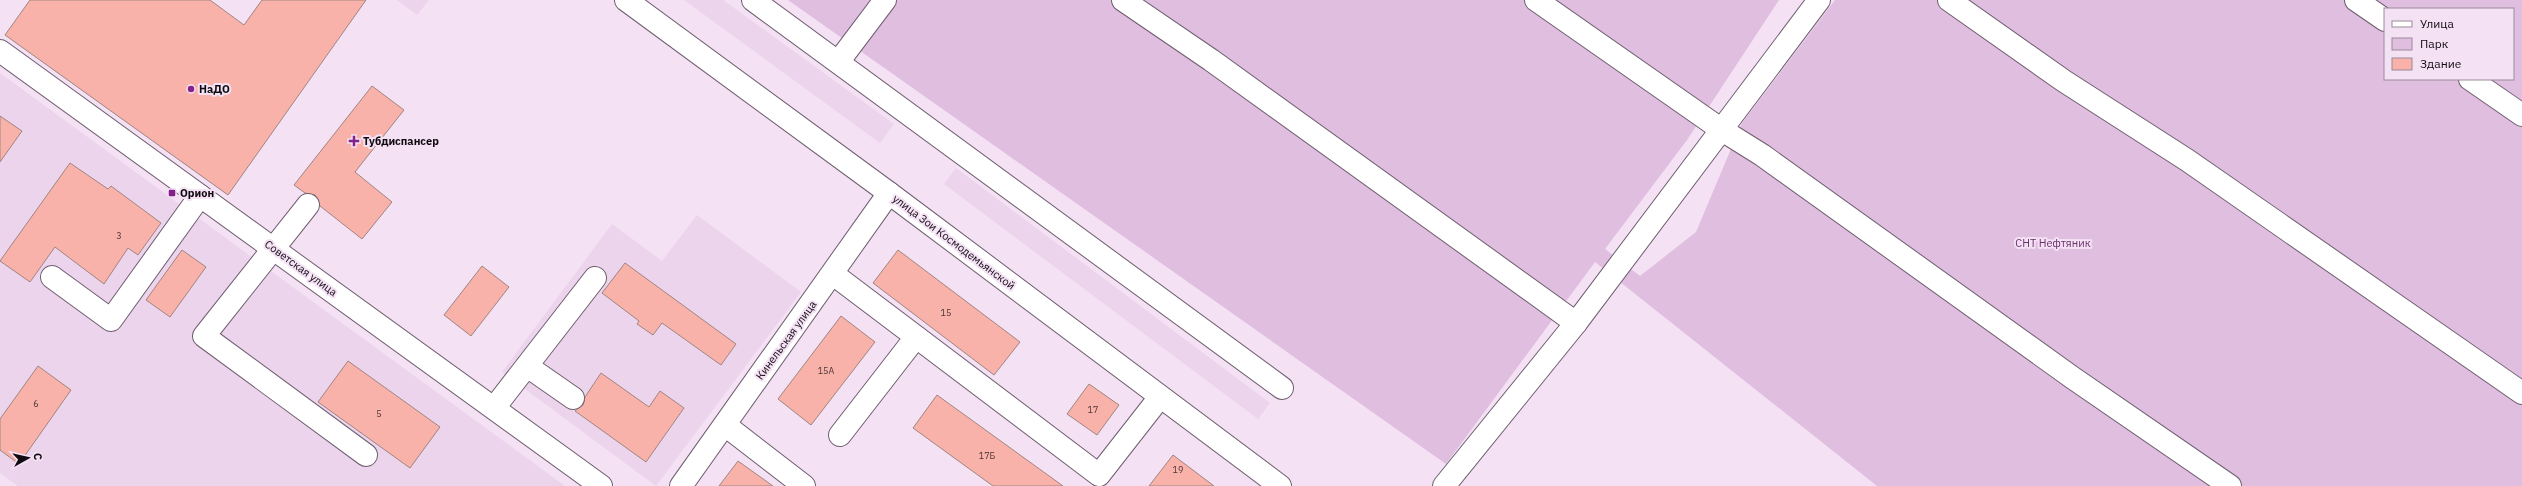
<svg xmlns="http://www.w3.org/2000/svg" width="2522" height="486" viewBox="0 0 2522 486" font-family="'IBM Plex Sans',sans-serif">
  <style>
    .built { fill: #ecd4ec }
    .green { fill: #e0bee0; fill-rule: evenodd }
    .building { fill: #f9b2a9; stroke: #9f8582 }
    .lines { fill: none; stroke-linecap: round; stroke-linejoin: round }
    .minor-casing { stroke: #6e5e6e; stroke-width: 24 }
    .minor { stroke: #fff; stroke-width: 22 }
    .poi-dot { fill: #84218a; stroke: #f4e1f4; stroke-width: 1.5 }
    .labels { text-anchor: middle; stroke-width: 4; stroke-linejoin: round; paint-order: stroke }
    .number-label { font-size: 9px; fill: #4b3537 }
    .poi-label { font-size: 11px; font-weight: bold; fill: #110b11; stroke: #f4e1f4; text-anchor: start }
    .street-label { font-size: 11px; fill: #110b11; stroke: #f4e1f4 }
    .park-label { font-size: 11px; fill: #69306c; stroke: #f4e1f4 }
  </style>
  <rect width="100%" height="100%" fill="#f4e1f4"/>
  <g class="built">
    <polygon points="397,0 429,0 417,15"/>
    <polygon points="684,0 723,0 894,124 880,143"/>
    <polygon points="0,73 565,486 18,486 0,473"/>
    <polygon points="956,168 1270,403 1258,419 944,184"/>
    <polygon points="697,215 801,292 656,486 502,372 612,224 662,261"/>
  </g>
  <path class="green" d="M 788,0 L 1779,0 L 1687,140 L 1605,249 L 1640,276 L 1696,232 L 1742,123 L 1835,0 L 2522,0 L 2522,486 L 1877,486 L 1595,262 L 1446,464 ZM 2385,9 L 2513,9 L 2513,79 L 2385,79 Z"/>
  <g class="building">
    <polygon points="30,0 210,0 244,25 262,0 366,0 228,195 5,35"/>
    <polygon points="372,86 404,110 355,172 392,202 362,239 320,206 315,195 305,193 294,185"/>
    <polygon points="0,116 22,131 0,162"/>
    <polygon points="70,163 108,189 111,186 161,223 138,255 128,248 104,284 55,247 30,282 0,261"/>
    <polygon points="182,250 206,267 170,317 146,300"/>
    <polygon points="898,250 1020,342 994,375 873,283"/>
    <polygon points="625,263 736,344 721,365 662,323 653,335 637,324 639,321 602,293"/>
    <polygon points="482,266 509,287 471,336 444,315"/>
    <polygon points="841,316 875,342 811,425 778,399"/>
    <polygon points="348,361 440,427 410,468 318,402"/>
    <polygon points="38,366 71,390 19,464 0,450 0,419"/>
    <polygon points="601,373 649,407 660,391 684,408 646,462 575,411 583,405 585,397"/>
    <polygon points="1089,384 1119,405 1097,435 1067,414"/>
    <polygon points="937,395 1063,486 993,486 913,428"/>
    <polygon points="1173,455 1214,486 1149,486"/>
    <polygon points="738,461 773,486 719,486"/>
  </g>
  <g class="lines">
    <g class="minor-casing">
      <g id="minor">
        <polyline points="626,0 889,193 1280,486"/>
        <polyline points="753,0 1282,388"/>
        <polyline points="1123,0 1211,60 1576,323"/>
        <polyline points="1536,0 1722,130 1762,155 2073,378 2230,486"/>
        <polyline points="1949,0 2064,81 2187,160 2522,393"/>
        <polyline points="2356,0 2385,20"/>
        <polyline points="0,51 601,486"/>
        <polyline points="839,61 885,0"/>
        <polyline points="2470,79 2522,115"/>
        <polyline points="308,205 204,336 366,455"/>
        <polyline points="833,274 1099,475 1160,397"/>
        <polyline points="52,277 111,320 200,196"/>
        <polyline points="527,366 573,398"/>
        <polyline points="494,408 595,278"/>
        <polyline points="725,425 804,486"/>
        <polyline points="840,435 916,337"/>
        <polyline points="681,486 889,193"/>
        <polyline points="1444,486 1576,323 1819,0"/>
      </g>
    </g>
    <use href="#minor" class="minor"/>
  </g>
  <g class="poi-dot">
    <circle cx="191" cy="89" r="4"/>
    <path d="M352 135h4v4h4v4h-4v4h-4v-4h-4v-4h4z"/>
    <rect x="168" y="189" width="8" height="8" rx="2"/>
  </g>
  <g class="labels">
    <g class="number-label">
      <text x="119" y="239">3</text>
      <text x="946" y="316">15</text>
      <text x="826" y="374">15А</text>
      <text x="36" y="407">6</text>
      <text x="1093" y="413">17</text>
      <text x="379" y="417">5</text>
      <text x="987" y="459">17Б</text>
      <text x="1178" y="473">19</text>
    </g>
    <g class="poi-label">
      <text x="199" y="93">НаДО</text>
      <text x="363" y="145">Тубдиспансер</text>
      <text x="180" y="197">Орион</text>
    </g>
    <g class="street-label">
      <text transform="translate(954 242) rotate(37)" y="4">улица Зои Космодемьянской</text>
      <text transform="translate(301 268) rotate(36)" y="4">Советская улица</text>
      <text transform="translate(786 340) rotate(-54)" y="4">Кинельская улица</text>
    </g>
    <g class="park-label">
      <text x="2053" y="247">СНТ Нефтяник</text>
    </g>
  </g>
  <rect x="2384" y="8" width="130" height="72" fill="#f4e1f4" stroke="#998b99"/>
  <rect x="2392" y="21" width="20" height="6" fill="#ffffff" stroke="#998b99"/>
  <text x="2420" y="28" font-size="12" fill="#110b11">Улица</text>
  <rect x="2392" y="38" width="20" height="12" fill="#e0bee0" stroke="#998b99"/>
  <text x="2420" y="48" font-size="12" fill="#110b11">Парк</text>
  <rect x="2392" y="58" width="20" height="12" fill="#f9b2a9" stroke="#998b99"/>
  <text x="2420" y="68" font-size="12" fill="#110b11">Здание</text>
  <g transform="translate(28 458) rotate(82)" stroke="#f4e1f4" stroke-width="3" paint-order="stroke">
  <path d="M0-3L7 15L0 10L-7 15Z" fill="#110b11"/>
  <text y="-6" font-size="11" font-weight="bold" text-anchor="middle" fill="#110b11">С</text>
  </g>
</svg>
